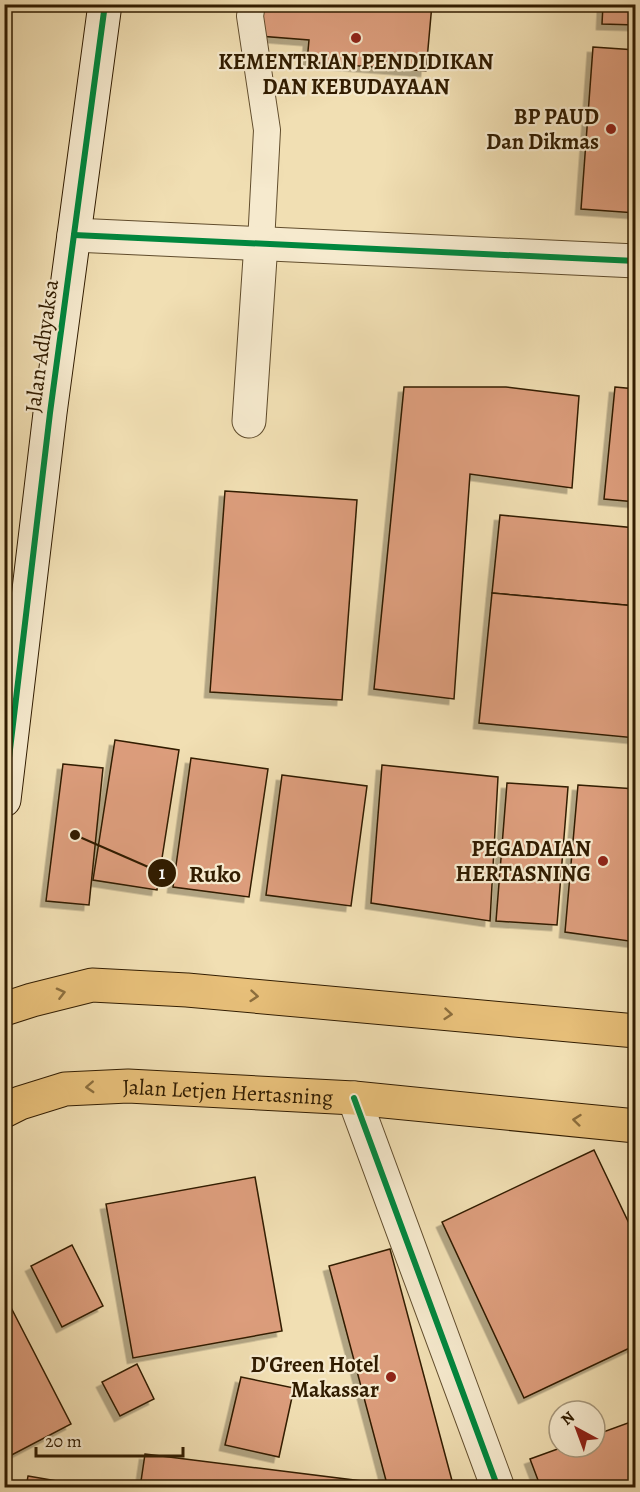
<svg xmlns="http://www.w3.org/2000/svg" width="640" height="1492" viewBox="0 0 640 1492" font-family="Alegreya,serif">
  <style>
    .building { fill: #dc9d7b; stroke: #311c00; stroke-width: 1.5; filter: url(#shadow) }
    .lines { fill: none; stroke-linecap: round; stroke-linejoin: round }
    .lane-casing { stroke: #614d2d; stroke-width: 28 }
    .street-casing { stroke: #614d2d; stroke-width: 35 }
    .secondary-casing { stroke: #311c00; stroke-width: 35 }
    .primary-casing { stroke: #311c00; stroke-width: 35 }
    .lane { stroke: #f6eace; stroke-width: 26 }
    .street { stroke: #f6eace; stroke-width: 33 }
    .secondary { stroke: #f6eace; stroke-width: 33 }
    .primary { stroke: #e8c07a; stroke-width: 33 }
    .cycleway-casing { stroke: #f6eace; stroke-width: 10 }
    .cycleway { stroke: #00873e; stroke-width: 6 }
    .oneway { stroke: #8c6e3d }
    .poi-dot { fill: #8f2418; stroke: #f6eace; stroke-width: 2 }
    .labels { text-anchor: middle; stroke-width: 4.5; stroke-linejoin: round; paint-order: stroke }
    .poi-label { font-size: 22px; font-weight: bold; fill: #311c00; stroke: #f6eace; text-anchor: end }
    .street-label { font-size: 22px; fill: #311c00; stroke: #f6eace }
    .leader { fill: none; stroke: #311c00; stroke-width: 2 }
    .callout-dot { fill: #311c00; stroke: #f6eace; stroke-width: 2 }
    .mark-label { font-size: 18px; text-anchor: middle; font-weight: bold; fill: #fff }
    .callout-label { font-size: 24px; text-anchor: middle; font-weight: bold; fill: #311c00; stroke: #f6eace; stroke-width: 4.5; stroke-linejoin: round; paint-order: stroke }
  </style>
  <defs>
    <filter id="shadow"><feDropShadow dx="-5.5" dy="5.5" stdDeviation="0" flood-color="#0004"/></filter>
  </defs>
  <rect width="100%" height="100%" fill="#f1dfb3"/>
  <filter id="stains"><feTurbulence type="fractalNoise" baseFrequency=".00333" numOctaves="4"/><feColorMatrix values="0 0 0 0 .2 0 0 0 0 .09 0 0 0 0 .02 0 0 0 .5 -.17"/></filter>
  <radialGradient id="worn" r=".72"><stop offset=".6" stop-color="#630" stop-opacity="0"/><stop offset="1" stop-color="#630" stop-opacity=".3"/></radialGradient>
  <g class="building">
    <polygon points="262,4 432,4 426,71 307,62 309,40 259,36"/>
    <polygon points="603,4 636,4 636,25 602,24"/>
    <polygon points="593,47 636,50 636,213 581,209"/>
    <polygon points="404,387 506,387 579,396 572,488 470,474 454,699 374,689"/>
    <polygon points="615,387 636,389 636,502 604,499"/>
    <polygon points="225,491 357,500 342,700 210,692"/>
    <polygon points="500,515 636,528 636,606 492,593"/>
    <polygon points="492,593 636,606 636,738 479,723"/>
    <polygon points="115,740 179,750 157,890 93,880"/>
    <polygon points="191,758 268,769 249,897 173,887"/>
    <polygon points="63,764 103,768 89,905 46,901"/>
    <polygon points="382,765 498,777 490,921 371,903"/>
    <polygon points="282,775 367,786 351,906 266,895"/>
    <polygon points="507,783 568,787 557,925 496,921"/>
    <polygon points="578,785 636,789 636,942 565,932"/>
    <polygon points="594,1150 636,1238 636,1345 524,1398 442,1222"/>
    <polygon points="255,1177 282,1331 133,1358 106,1204"/>
    <polygon points="72,1245 103,1306 62,1327 31,1266"/>
    <polygon points="390,1249 454,1488 388,1488 329,1266"/>
    <polygon points="4,1294 71,1424 4,1459"/>
    <polygon points="137,1364 154,1399 120,1416 102,1382"/>
    <polygon points="241,1377 294,1388 279,1457 225,1445"/>
    <polygon points="636,1420 636,1488 541,1488 530,1459 563,1447 595,1447 595,1435"/>
    <polygon points="145,1454 370,1482 370,1488 140,1488"/>
    <polygon points="28,1476 92,1487 26,1488"/>
  </g>
  <g class="lines">
    <g class="lane-casing">
      <polyline id="lane" points="252,4 250,16 267,130 261,243"/>
    </g>
    <g class="street-casing">
      <g id="street">
        <polyline points="74,235 636,261"/>
        <polyline points="249,421 261,243"/>
        <polyline points="354,1098 498,1488"/>
      </g>
    </g>
    <g class="secondary-casing">
      <polyline id="secondary" points="4,800 50,413 105,4"/>
    </g>
    <g class="primary-casing">
      <g id="primary">
        <polyline points="4,1009 32,1000 92,985 187,990 636,1031"/>
        <path id="s1" d="M 4,1111 L 20,1103 L 65,1089 L 128,1086 L 354,1098 L 636,1126"/>
      </g>
    </g>
    <use href="#lane" class="lane"/>
    <use href="#street" class="street"/>
    <use href="#secondary" class="secondary"/>
    <use href="#primary" class="primary"/>
    <g class="cycleway-casing">
      <g id="cycleway">
        <polyline points="74,235 636,261"/>
        <polyline points="4,800 50,413 105,4"/>
        <polyline points="354,1098 498,1488"/>
      </g>
    </g>
    <use href="#cycleway" class="cycleway"/>
  </g>
  <defs><path id="oneway-chevron" d="M-2-3.5L2.5 0L-2 3.5" fill="none" stroke-width="1.6" stroke-linecap="round" stroke-linejoin="round" transform="scale(1.5)"/></defs>
  <g class="oneway">
    <use href="#oneway-chevron" transform="translate(61 993) rotate(-14)"/>
    <use href="#oneway-chevron" transform="translate(254 996) rotate(5)"/>
    <use href="#oneway-chevron" transform="translate(448 1014) rotate(5)"/>
    <use href="#oneway-chevron" transform="translate(90 1087) rotate(177)"/>
    <use href="#oneway-chevron" transform="translate(577 1120) rotate(-174)"/>
  </g>
  <g class="poi-dot">
    <circle cx="356" cy="38" r="6"/>
    <circle cx="611" cy="129" r="6"/>
    <circle cx="603" cy="861" r="6"/>
    <circle cx="391" cy="1377" r="6"/>
  </g>
  <g class="labels">
    <g class="poi-label">
      <text x="356" y="69" text-anchor="middle">KEMENTRIAN PENDIDIKAN<tspan x="356" dy="25">DAN KEBUDAYAAN</tspan></text>
      <text x="599" y="124">BP PAUD<tspan x="599" dy="25">Dan Dikmas</tspan></text>
      <text x="591" y="856">PEGADAIAN<tspan x="591" dy="25">HERTASNING</tspan></text>
      <text x="379" y="1372">D'Green Hotel<tspan x="379" dy="25">Makassar</tspan></text>
    </g>
    <g class="street-label">
      <text transform="translate(41 346) rotate(-82)" y="8">Jalan Adhyaksa</text>
      <text dy="8" stroke="none"><textPath href="#s1" startOffset="228">Jalan Letjen Hertasning</textPath></text>
    </g>
  </g>
  <path class="leader" d="M75 835L162 873"/>
  <g class="callout-dot">
    <circle cx="75" cy="835" r="6"/>
    <circle cx="162" cy="873" r="15"/>
  </g>
  <g class="mark-label">
    <text x="162" y="879">1</text>
  </g>
  <g class="callout-label">
    <text x="215" y="882">Ruko</text>
  </g>
  <rect width="640" height="1492" fill="none" stroke="#f1dfb3" stroke-width="24"/>
  <rect x="6" y="6" width="628" height="1480" fill="none" stroke="#311c00" stroke-width="3"/>
  <rect x="12" y="12" width="616" height="1468" fill="none" stroke="#311c00" stroke-width="1.5"/>
  <g transform="translate(577 1429) rotate(319)"><circle r="28" fill="#f6eace" stroke="#a7987c" stroke-width="1.5"/>
  <path d="M0-4.5L10 22L0 15L-10 22Z" fill="#8f2418"/>
  <text y="-9" font-size="16" font-weight="bold" text-anchor="middle" fill="#311c00">N</text>
  </g>
  <path d="M36 1447v9h147v-9" fill="none" stroke="#311c00" stroke-width="3"/>
  <text x="45" y="1447" font-size="18" fill="#311c00" stroke="#f6eace" stroke-width="4.5" paint-order="stroke">20 m</text>
  <rect width="100%" height="100%" filter="url(#stains)"/>
  <rect width="100%" height="100%" fill="url(#worn)"/>
</svg>
